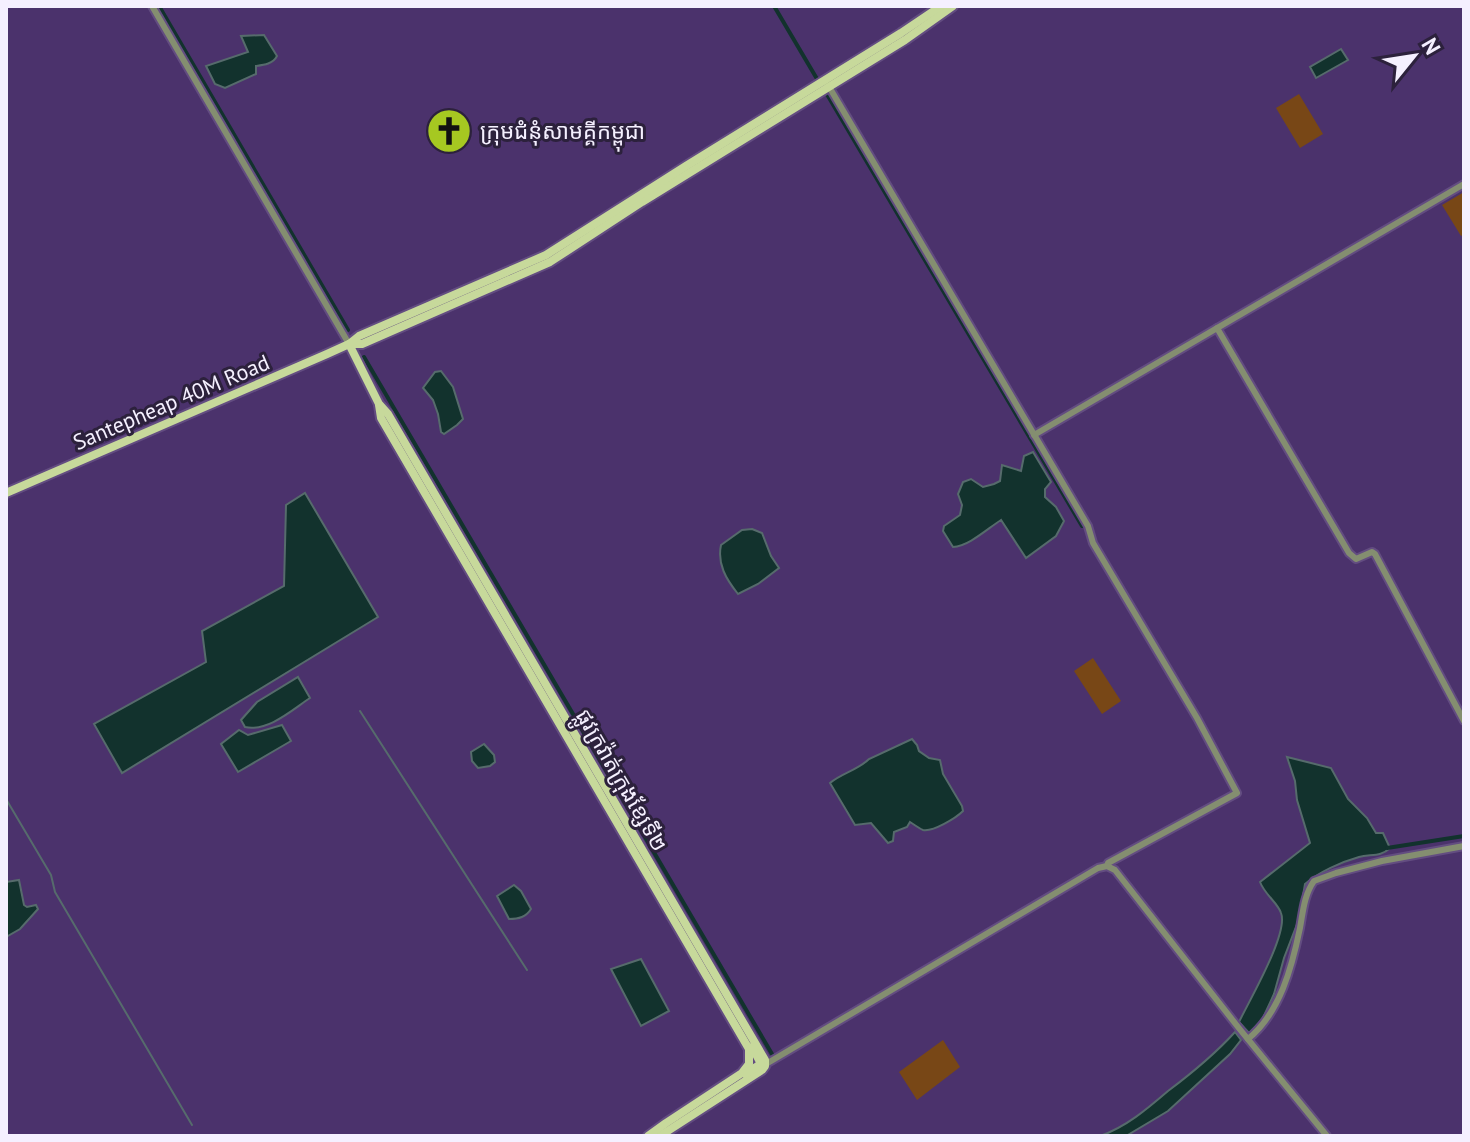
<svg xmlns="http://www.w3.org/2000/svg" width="1470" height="1142" viewBox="0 0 1470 1142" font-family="'PT Sans','Noto Sans Khmer',sans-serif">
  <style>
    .green { fill: #784716 }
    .water { fill: #12322d; stroke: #566b6c; stroke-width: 2 }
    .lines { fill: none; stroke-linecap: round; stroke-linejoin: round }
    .stream { stroke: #566b6c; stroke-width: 2 }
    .canal { stroke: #12322d; stroke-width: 4 }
    .minor-casing { stroke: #634d81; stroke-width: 10 }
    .major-casing { stroke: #634d81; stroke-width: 12 }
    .minor { stroke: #848e70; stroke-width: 6 }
    .major { stroke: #c7d99b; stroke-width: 8 }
    .labels { text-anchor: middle; stroke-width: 6; stroke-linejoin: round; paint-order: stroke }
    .poi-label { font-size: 22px; fill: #f5f0ff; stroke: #2c213c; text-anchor: start }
    .street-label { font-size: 22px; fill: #f5f0ff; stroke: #2c213c }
  </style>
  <rect width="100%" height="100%" fill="#4b326c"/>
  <g class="green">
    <polygon points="1299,94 1323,134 1300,148 1276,108"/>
    <polygon points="1464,192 1464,234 1461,236 1442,205"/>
    <polygon points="1093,658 1121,701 1102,714 1074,671"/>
    <polygon points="943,1040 960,1067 917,1100 899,1072"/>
  </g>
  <g class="water">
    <path d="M 264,35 L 277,56 C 273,64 264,65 256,66 L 256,74 L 225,88 L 215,84 L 206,66 L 248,52 L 241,36 Z"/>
    <polygon points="1341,49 1348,60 1316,78 1310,67"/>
    <polygon points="441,371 453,387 463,419 457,425 444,434 441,432 438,414 433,400 423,388 435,372"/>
    <path d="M 1033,452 L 1051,482 L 1045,489 L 1045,497 L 1056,507 L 1064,521 L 1056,536 L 1026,558 L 1001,520 C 987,529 969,546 953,547 L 943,531 L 944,526 L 960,515 L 962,505 L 958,494 L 963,482 L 971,479 L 983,487 L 994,484 L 1000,481 L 1002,465 L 1021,471 L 1024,456 Z"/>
    <polygon points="305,493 378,617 122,773 94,724 206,662 202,631 284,586 286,505"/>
    <path d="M 752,529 L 762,533 L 771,556 L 779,568 L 758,584 L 738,594 C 726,579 717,564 721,545 L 742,530 Z"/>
    <path d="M 298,677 L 310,698 C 292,710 268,732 245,727 L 241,720 L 257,702 Z"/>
    <polygon points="282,725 291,741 238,772 221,744 239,730 248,735"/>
    <path d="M 912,739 L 917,745 L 919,751 L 929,758 L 940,760 L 943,774 L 962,806 L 963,811 C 956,818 933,832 923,830 C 920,829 913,824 910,822 L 907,827 L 894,832 L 893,841 L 888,843 L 871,823 L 855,825 L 830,783 C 842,773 858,770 869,759 Z"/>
    <polygon points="484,744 494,755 495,762 490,766 478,768 472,761 471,752"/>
    <path d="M 1287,757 L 1331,768 L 1348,799 L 1367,818 L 1376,833 L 1383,833 L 1390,848 C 1381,857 1371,854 1359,857 C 1341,862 1319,872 1305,884 L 1299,919 L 1284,958 L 1274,994 L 1262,1020 L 1249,1033 L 1239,1022 C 1249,1001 1289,933 1281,913 C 1278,903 1265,895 1260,882 L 1310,843 L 1297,800 L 1295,781 Z"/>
    <polygon points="19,880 24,905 27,907 36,905 38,909 20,929 6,937 6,882"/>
    <path d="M 514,885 L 521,891 L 531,909 C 526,917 519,919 509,919 L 497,896 Z"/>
    <polygon points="641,959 669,1011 641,1026 611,969"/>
    <path d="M 1235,1032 L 1241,1040 L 1230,1054 L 1168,1111 L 1126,1136 L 1100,1136 C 1126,1127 1147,1109 1168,1091 C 1192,1073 1215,1054 1235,1032 Z"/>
  </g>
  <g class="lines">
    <g class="stream">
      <polyline points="360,711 527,970"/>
      <polyline points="6,799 51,875 55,892 192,1125"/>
    </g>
    <g class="canal">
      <polyline points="159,6 348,330"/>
      <polyline points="774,6 820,84"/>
      <polyline points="825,91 1082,526"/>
      <polyline points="364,357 772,1054"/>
      <polyline points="1387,848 1464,836"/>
    </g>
    <g class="minor-casing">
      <g id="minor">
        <polyline points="152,6 349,344"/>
        <polyline points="828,85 1088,526 1093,543 1197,718 1237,793 1108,863 1107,866"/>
        <polyline points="1217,328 1349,553 1356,559 1372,552 1375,554 1464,721"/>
        <polyline points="1034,435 1464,184"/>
        <path d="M 1248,1039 C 1280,1013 1292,967 1300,928 C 1303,912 1304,895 1314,881 L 1336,873 L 1382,861 L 1464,846"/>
        <polyline points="766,1064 1098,868 1107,866 1115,870 1238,1027 1327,1136"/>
      </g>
    </g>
    <g class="major-casing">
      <g id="major">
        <polyline points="349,344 379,404 388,414 765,1060 765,1066 762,1070 660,1136"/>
        <polyline points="350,344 362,344 550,262 642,202 905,40 953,6"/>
        <polyline points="379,405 381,418 749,1049 749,1064 742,1073 666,1123 648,1136"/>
        <polyline points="6,493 327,354 349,344 359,336 546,255 686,166 901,33 941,6"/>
        <polyline points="745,1074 761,1064 752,1047"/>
      </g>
    </g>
    <use href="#minor" class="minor"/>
    <use href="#major" class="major"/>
  </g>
  <defs>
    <g id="church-disc" transform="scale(2.3)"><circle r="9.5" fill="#a6c821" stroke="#2c213c"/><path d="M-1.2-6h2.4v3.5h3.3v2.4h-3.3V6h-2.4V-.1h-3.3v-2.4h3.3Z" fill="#111"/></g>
  </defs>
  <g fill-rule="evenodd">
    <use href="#church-disc" x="449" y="131"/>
  </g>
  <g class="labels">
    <g class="poi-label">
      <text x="480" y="139">ក្រុមជំនុំសាមគ្គីកម្ពុជា</text>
    </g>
    <g class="street-label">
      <text transform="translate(171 402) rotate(-23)" y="8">Santepheap 40M Road</text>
      <text transform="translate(622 780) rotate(60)" y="8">ផ្លូវក្រវ៉ាត់ក្រុងខ្សែទី២</text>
    </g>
  </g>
  <rect width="1470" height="1142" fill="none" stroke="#f5f0ff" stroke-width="16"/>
  <g transform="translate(1414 56) rotate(60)" stroke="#2c213c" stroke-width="6" paint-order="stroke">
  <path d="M0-6L14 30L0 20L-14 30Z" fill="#f5f0ff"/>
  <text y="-12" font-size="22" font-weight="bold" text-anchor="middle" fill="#f5f0ff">N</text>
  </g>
</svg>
